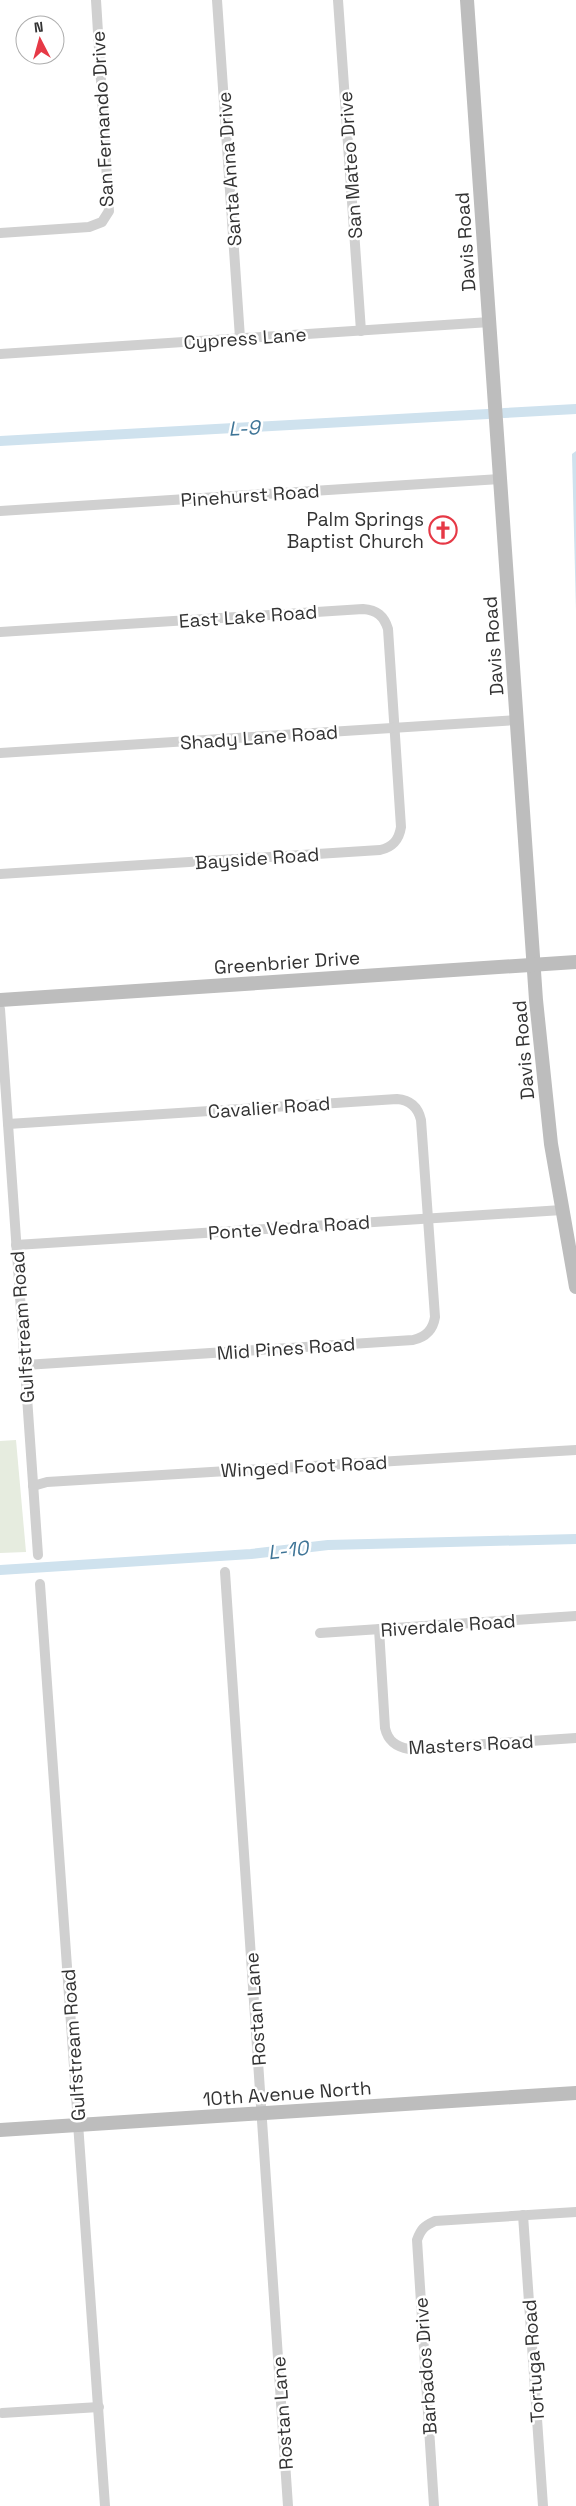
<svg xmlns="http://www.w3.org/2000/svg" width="576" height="2506" viewBox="0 0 576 2506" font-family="'Space Grotesk',sans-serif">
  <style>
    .green { fill: #e6ecdf }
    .water { fill: #cfe2ee }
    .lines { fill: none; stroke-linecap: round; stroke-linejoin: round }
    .canal { stroke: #cfe2ee; stroke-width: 10 }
    .street { stroke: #d0d0d0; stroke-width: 10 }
    .secondary { stroke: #bdbdbd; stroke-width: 14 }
    .labels { text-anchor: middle; stroke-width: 5; stroke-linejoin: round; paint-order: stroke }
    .street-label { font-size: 19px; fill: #333; stroke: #fff }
    .poi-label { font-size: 19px; fill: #333; stroke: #fff; text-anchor: end }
    .water-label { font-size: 20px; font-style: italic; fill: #3f7597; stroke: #fff }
  </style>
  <rect width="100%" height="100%" fill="#fff"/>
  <polygon class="green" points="16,1440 26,1552 0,1553 0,1441"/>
  <polygon class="water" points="576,451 576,611 572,454"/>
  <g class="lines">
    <g class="canal">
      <polyline points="504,413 576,409"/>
      <polyline points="0,441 488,414"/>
      <polyline points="0,1570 251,1554 328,1545 576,1539"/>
    </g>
    <g class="street">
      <polyline points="217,0 240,338"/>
      <polyline points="338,0 361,331"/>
      <polyline points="0,233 89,227 102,222 109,211 96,0"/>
      <polyline points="0,354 490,322"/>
      <polyline points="0,511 500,479"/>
      <path d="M 0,632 L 363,609 C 377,610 384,616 388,629 L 401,827 C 399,840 393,847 380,850 L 0,874"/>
      <polyline points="0,753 517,720"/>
      <polyline points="0,1009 38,1555"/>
      <path d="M 8,1124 L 397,1099 C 410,1100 418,1107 421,1120 L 435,1317 C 433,1330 426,1337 413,1340 L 25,1365"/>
      <polyline points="16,1245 562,1210"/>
      <polyline points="33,1486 47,1482 576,1450"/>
      <polyline points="225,1572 288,2506"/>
      <polyline points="40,1584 105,2506"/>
      <path d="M 379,1629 L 385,1728 C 388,1741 396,1747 409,1749 L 576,1738"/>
      <polyline points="320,1633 576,1616"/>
      <polyline points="523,2215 543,2506"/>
      <polyline points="2,2413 99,2407"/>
      <path d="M 434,2506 L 417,2240 C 421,2229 424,2226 435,2221 L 576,2212"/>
    </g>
    <g class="secondary">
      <polyline points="467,0 536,1000 551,1144 576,1287"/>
      <polyline points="0,1000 576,962"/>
      <polyline points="0,2130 576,2093"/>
    </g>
  </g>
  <defs>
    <g id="church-ring" transform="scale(1.4375)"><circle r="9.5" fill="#fff" stroke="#e63946" stroke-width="1.5"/><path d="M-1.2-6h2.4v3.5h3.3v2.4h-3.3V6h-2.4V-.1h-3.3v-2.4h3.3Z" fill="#e63946"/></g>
  </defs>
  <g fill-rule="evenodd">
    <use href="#church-ring" x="443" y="530"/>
  </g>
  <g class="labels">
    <g class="street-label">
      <text transform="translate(102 119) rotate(-93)" y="7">San Fernando Drive</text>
      <text transform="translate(350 165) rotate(-94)" y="7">San Mateo Drive</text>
      <text transform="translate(229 169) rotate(-94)" y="7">Santa Anna Drive</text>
      <text transform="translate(465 242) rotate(-94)" y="7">Davis Road</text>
      <text transform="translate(245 338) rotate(-4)" y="7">Cypress Lane</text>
      <text transform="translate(250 495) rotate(-4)" y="7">Pinehurst Road</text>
      <text transform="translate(248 616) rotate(-4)" y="7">East Lake Road</text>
      <text transform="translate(493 646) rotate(-94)" y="7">Davis Road</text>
      <text transform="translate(259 737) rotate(-4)" y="7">Shady Lane Road</text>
      <text transform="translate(257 858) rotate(-4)" y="7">Bayside Road</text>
      <text transform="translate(287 962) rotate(-4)" y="7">Greenbrier Drive</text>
      <text transform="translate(523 1050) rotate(-95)" y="7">Davis Road</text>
      <text transform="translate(269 1107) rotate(-4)" y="7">Cavalier Road</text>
      <text transform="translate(289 1227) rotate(-4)" y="7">Ponte Vedra Road</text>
      <text transform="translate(22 1327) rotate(-94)" y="7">Gulfstream Road</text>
      <text transform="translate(286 1348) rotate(-4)" y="7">Mid Pines Road</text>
      <text transform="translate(304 1466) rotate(-3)" y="7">Winged Foot Road</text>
      <text transform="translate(448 1625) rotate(-4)" y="7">Riverdale Road</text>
      <text transform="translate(471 1744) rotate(-3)" y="7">Masters Road</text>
      <text transform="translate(255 2009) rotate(-94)" y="7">Rostan Lane</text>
      <text transform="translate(73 2045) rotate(-94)" y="7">Gulfstream Road</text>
      <text transform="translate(287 2093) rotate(-4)" y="7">10th Avenue North</text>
      <text transform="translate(533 2361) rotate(-94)" y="7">Tortuga Road</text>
      <text transform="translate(425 2366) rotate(-94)" y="7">Barbados Drive</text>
      <text transform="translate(282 2413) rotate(-94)" y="7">Rostan Lane</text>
    </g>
    <g class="poi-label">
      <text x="424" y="526">Palm Springs<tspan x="424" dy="22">Baptist Church</tspan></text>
    </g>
    <g class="water-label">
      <text transform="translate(244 428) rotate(-3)" y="7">L-9</text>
      <text transform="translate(288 1550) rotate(-7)" y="7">L-10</text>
    </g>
  </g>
  <g transform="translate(40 40) rotate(354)"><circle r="24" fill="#ffffff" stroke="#adadad"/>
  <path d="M0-4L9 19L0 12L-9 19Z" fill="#e63946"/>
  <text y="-8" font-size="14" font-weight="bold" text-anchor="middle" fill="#333333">N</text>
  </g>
</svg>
